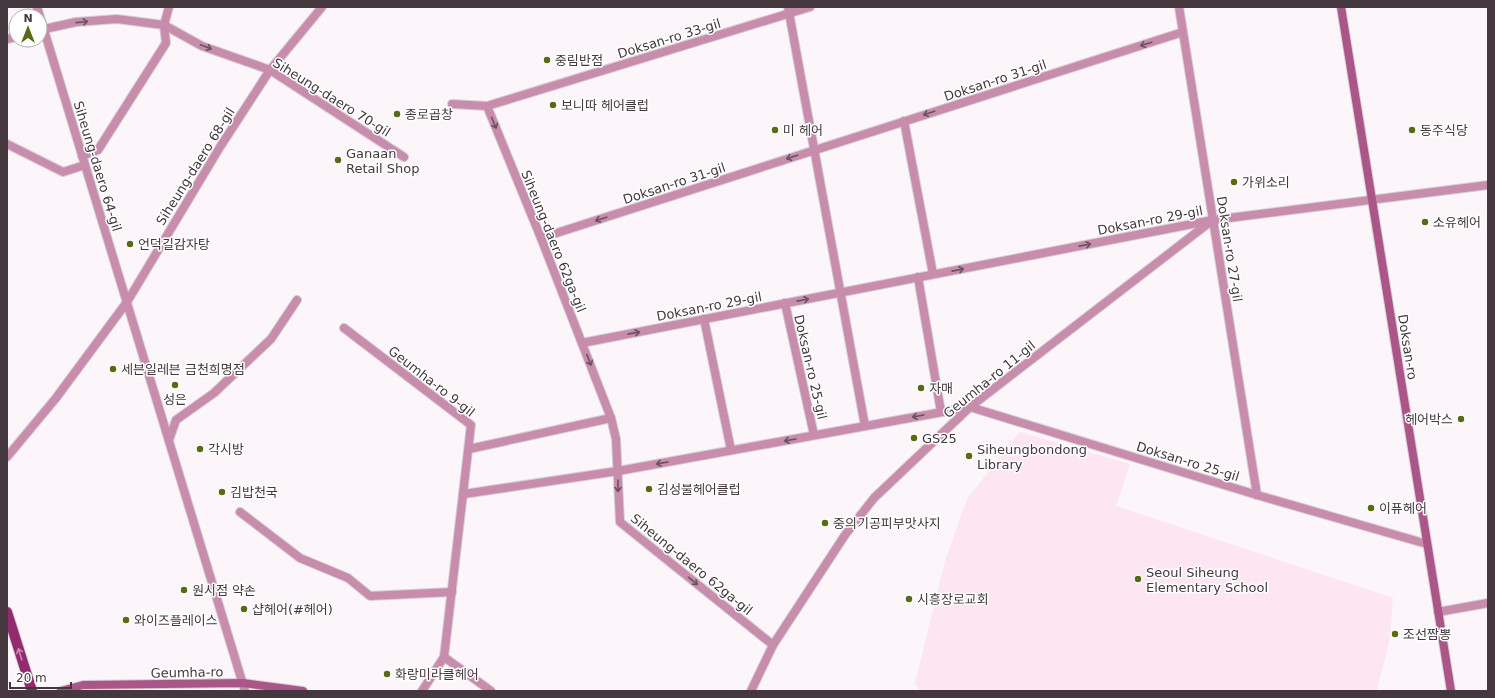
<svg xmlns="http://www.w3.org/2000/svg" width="1495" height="698" viewBox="0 0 1495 698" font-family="'DejaVu Sans','Noto Sans KR',sans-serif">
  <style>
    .built { fill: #fee5f2 }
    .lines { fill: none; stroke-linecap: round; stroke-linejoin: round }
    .minor-casing { stroke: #d7cfd4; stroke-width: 10 }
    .secondary-casing { stroke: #d7cfd4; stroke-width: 10 }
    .primary-casing { stroke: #d7cfd4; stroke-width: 12 }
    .minor { stroke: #c88cad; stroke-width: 8 }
    .secondary { stroke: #ab5689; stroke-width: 8 }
    .primary { stroke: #942a6e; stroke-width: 10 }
    .oneway { stroke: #6c515f }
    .oneway2 { stroke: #c48aaf }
    .poi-dot { fill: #596a15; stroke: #fff; stroke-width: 1.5 }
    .labels { text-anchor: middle; stroke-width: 3; stroke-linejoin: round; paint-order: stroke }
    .street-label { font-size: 13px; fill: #44383e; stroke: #fff }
    .poi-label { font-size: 13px; fill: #44383e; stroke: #fff; text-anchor: start }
  </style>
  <rect width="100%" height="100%" fill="#fcf5f9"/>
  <polygon class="built" points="1020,432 1130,464 1116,506 1393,598 1390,638 1377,691 920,691 915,684 945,561 967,499"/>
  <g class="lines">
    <g class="minor-casing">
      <g id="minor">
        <polyline points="37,7 245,691"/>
        <polyline points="788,7 865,426"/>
        <polyline points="1179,7 1257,495"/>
        <polyline points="40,30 76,22 117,19 164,25 202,46 270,70 404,157"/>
        <polyline points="7,39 16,37"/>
        <polyline points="452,104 487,106 541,238 611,418 616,439 620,522 773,645"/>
        <polyline points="487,106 810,7"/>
        <polyline points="904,121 933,274"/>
        <polyline points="7,144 63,172 85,165"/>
        <polyline points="82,156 98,150 166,43 164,25 169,7"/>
        <polyline points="541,238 1183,32"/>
        <polyline points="918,277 941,412"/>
        <polyline points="785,303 814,435"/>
        <polyline points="704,319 731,450"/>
        <polyline points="344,328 471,425 444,657 422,691"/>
        <polyline points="582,343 1213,220 1488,185"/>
        <polyline points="169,440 176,420 214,393 271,339 297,300"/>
        <polyline points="469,449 611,418"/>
        <polyline points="7,457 56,398 127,302 220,147 270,70 322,7"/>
        <polyline points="464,494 618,471 970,407 1257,495 1427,544"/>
        <polyline points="240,512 300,558 348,578 370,596 452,592"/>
        <polyline points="1438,612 1488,603"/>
        <polyline points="444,657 491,691"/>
        <polyline points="751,691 773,645 845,535 874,498 970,407 1210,222"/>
      </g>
    </g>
    <g class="secondary-casing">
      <g id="secondary">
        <polyline points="1341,7 1451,691"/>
        <polyline points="61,691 83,685 243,683 303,691"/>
      </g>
    </g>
    <g class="primary-casing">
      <polyline id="primary" points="7,612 32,691"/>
    </g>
    <use href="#minor" class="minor"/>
    <use href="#secondary" class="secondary"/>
    <use href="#primary" class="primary"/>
  </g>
  <defs><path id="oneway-shaft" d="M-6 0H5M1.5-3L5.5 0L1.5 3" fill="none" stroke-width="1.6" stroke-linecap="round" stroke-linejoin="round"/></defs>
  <g class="oneway">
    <use href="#oneway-shaft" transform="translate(82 22) rotate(-6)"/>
    <use href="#oneway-shaft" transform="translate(1146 44) rotate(162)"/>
    <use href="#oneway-shaft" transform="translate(206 47) rotate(21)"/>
    <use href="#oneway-shaft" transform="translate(929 113) rotate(162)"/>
    <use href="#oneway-shaft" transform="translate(494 123) rotate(68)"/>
    <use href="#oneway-shaft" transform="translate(792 157) rotate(162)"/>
    <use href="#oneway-shaft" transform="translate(601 219) rotate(162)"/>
    <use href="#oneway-shaft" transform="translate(1085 245) rotate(-11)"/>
    <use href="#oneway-shaft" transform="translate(958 270) rotate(-11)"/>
    <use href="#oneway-shaft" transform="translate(803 300) rotate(-11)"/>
    <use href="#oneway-shaft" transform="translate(634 333) rotate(-11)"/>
    <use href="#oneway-shaft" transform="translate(589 360) rotate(69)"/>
    <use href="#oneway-shaft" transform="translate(918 416) rotate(170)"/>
    <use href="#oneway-shaft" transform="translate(790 440) rotate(170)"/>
    <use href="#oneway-shaft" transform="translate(662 463) rotate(170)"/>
    <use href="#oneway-shaft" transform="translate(618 486) rotate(90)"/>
    <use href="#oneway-shaft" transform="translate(693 581) rotate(39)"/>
  </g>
  <use class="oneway2" href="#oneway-shaft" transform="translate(20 654) rotate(-108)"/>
  <g class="poi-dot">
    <circle cx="547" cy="60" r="4"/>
    <circle cx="553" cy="105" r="4"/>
    <circle cx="397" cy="114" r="4"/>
    <circle cx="775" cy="130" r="4"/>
    <circle cx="1412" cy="130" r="4"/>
    <circle cx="338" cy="160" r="4"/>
    <circle cx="1234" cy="182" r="4"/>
    <circle cx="1425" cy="222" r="4"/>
    <circle cx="130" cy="244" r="4"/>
    <circle cx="113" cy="369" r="4"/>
    <circle cx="175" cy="385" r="4"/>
    <circle cx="921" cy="388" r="4"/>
    <circle cx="1461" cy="419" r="4"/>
    <circle cx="914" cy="438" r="4"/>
    <circle cx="200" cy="449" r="4"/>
    <circle cx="969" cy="456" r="4"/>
    <circle cx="649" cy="489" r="4"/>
    <circle cx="222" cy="492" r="4"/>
    <circle cx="1371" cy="508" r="4"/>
    <circle cx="825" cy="523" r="4"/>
    <circle cx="1138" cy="579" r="4"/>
    <circle cx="184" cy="590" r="4"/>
    <circle cx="909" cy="599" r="4"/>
    <circle cx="244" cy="609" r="4"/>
    <circle cx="126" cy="620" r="4"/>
    <circle cx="1395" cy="634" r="4"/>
    <circle cx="387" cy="674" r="4"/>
  </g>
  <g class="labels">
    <g class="street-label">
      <text transform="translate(669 38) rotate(-17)" y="5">Doksan-ro 33-gil</text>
      <text transform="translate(995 80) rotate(-18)" y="5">Doksan-ro 31-gil</text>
      <text transform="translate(332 97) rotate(32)" y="5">Siheung-daero 70-gil</text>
      <text transform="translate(98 166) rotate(73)" y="5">Siheung-daero 64-gil</text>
      <text transform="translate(195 166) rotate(-58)" y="5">Siheung-daero 68-gil</text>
      <text transform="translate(674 183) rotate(-18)" y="5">Doksan-ro 31-gil</text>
      <text transform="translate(1150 220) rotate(-11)" y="5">Doksan-ro 29-gil</text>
      <text transform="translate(554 241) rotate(68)" y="5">Siheung-daero 62ga-gil</text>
      <text transform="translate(1230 249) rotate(81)" y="5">Doksan-ro 27-gil</text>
      <text transform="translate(709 306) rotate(-11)" y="5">Doksan-ro 29-gil</text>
      <text transform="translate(1408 347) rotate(81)" y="5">Doksan-ro</text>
      <text transform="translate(811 367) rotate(77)" y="5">Doksan-ro 25-gil</text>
      <text transform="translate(989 379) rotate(-39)" y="5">Geumha-ro 11-gil</text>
      <text transform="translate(432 381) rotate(38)" y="5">Geumha-ro 9-gil</text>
      <text transform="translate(1188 461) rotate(17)" y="5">Doksan-ro 25-gil</text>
      <text transform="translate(692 564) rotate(39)" y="5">Siheung-daero 62ga-gil</text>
      <text transform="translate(187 672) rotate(-1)" y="5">Geumha-ro</text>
    </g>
    <g class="poi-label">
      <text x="555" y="65">중림반점</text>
      <text x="561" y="110">보니따 헤어클럽</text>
      <text x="405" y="119">종로곱창</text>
      <text x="783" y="135">미 헤어</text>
      <text x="1420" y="135">동주식당</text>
      <text x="346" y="158">Ganaan<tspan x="346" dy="15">Retail Shop</tspan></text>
      <text x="1242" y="187">가위소리</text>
      <text x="1433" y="227">소유헤어</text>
      <text x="138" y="249">언덕길감자탕</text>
      <text x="121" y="374">세븐일레븐 금천희명점</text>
      <text x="929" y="393">자매</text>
      <text x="175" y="404" text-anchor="middle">성은</text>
      <text x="1453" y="424" text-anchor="end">헤어박스</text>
      <text x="922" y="443">GS25</text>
      <text x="208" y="454">각시방</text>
      <text x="977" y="454">Siheungbondong<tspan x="977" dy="15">Library</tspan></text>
      <text x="657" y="494">김성불헤어클럽</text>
      <text x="230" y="497">김밥천국</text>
      <text x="1379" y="513">이퓨헤어</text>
      <text x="833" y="528">중의기공피부맛사지</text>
      <text x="1146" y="577">Seoul Siheung<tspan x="1146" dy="15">Elementary School</tspan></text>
      <text x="192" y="595">원시점 약손</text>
      <text x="917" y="604">시흥장로교회</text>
      <text x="252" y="614">샵헤어(#헤어)</text>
      <text x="134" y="625">와이즈플레이스</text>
      <text x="1403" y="639">조선짬뽕</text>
      <text x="395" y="679">화랑미라클헤어</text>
    </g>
  </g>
  <rect width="1495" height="698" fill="none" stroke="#44383e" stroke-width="16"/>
  <g transform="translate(28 28)"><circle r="19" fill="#ffffff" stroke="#b4afb2"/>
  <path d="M0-3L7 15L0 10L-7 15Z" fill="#596a15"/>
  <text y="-6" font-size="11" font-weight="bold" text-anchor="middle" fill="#44383e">N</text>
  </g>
  <path d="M10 682v6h61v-6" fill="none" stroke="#44383e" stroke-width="2"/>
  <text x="16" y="682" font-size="12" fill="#44383e" stroke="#ffffff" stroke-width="3" paint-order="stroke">20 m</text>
</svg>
